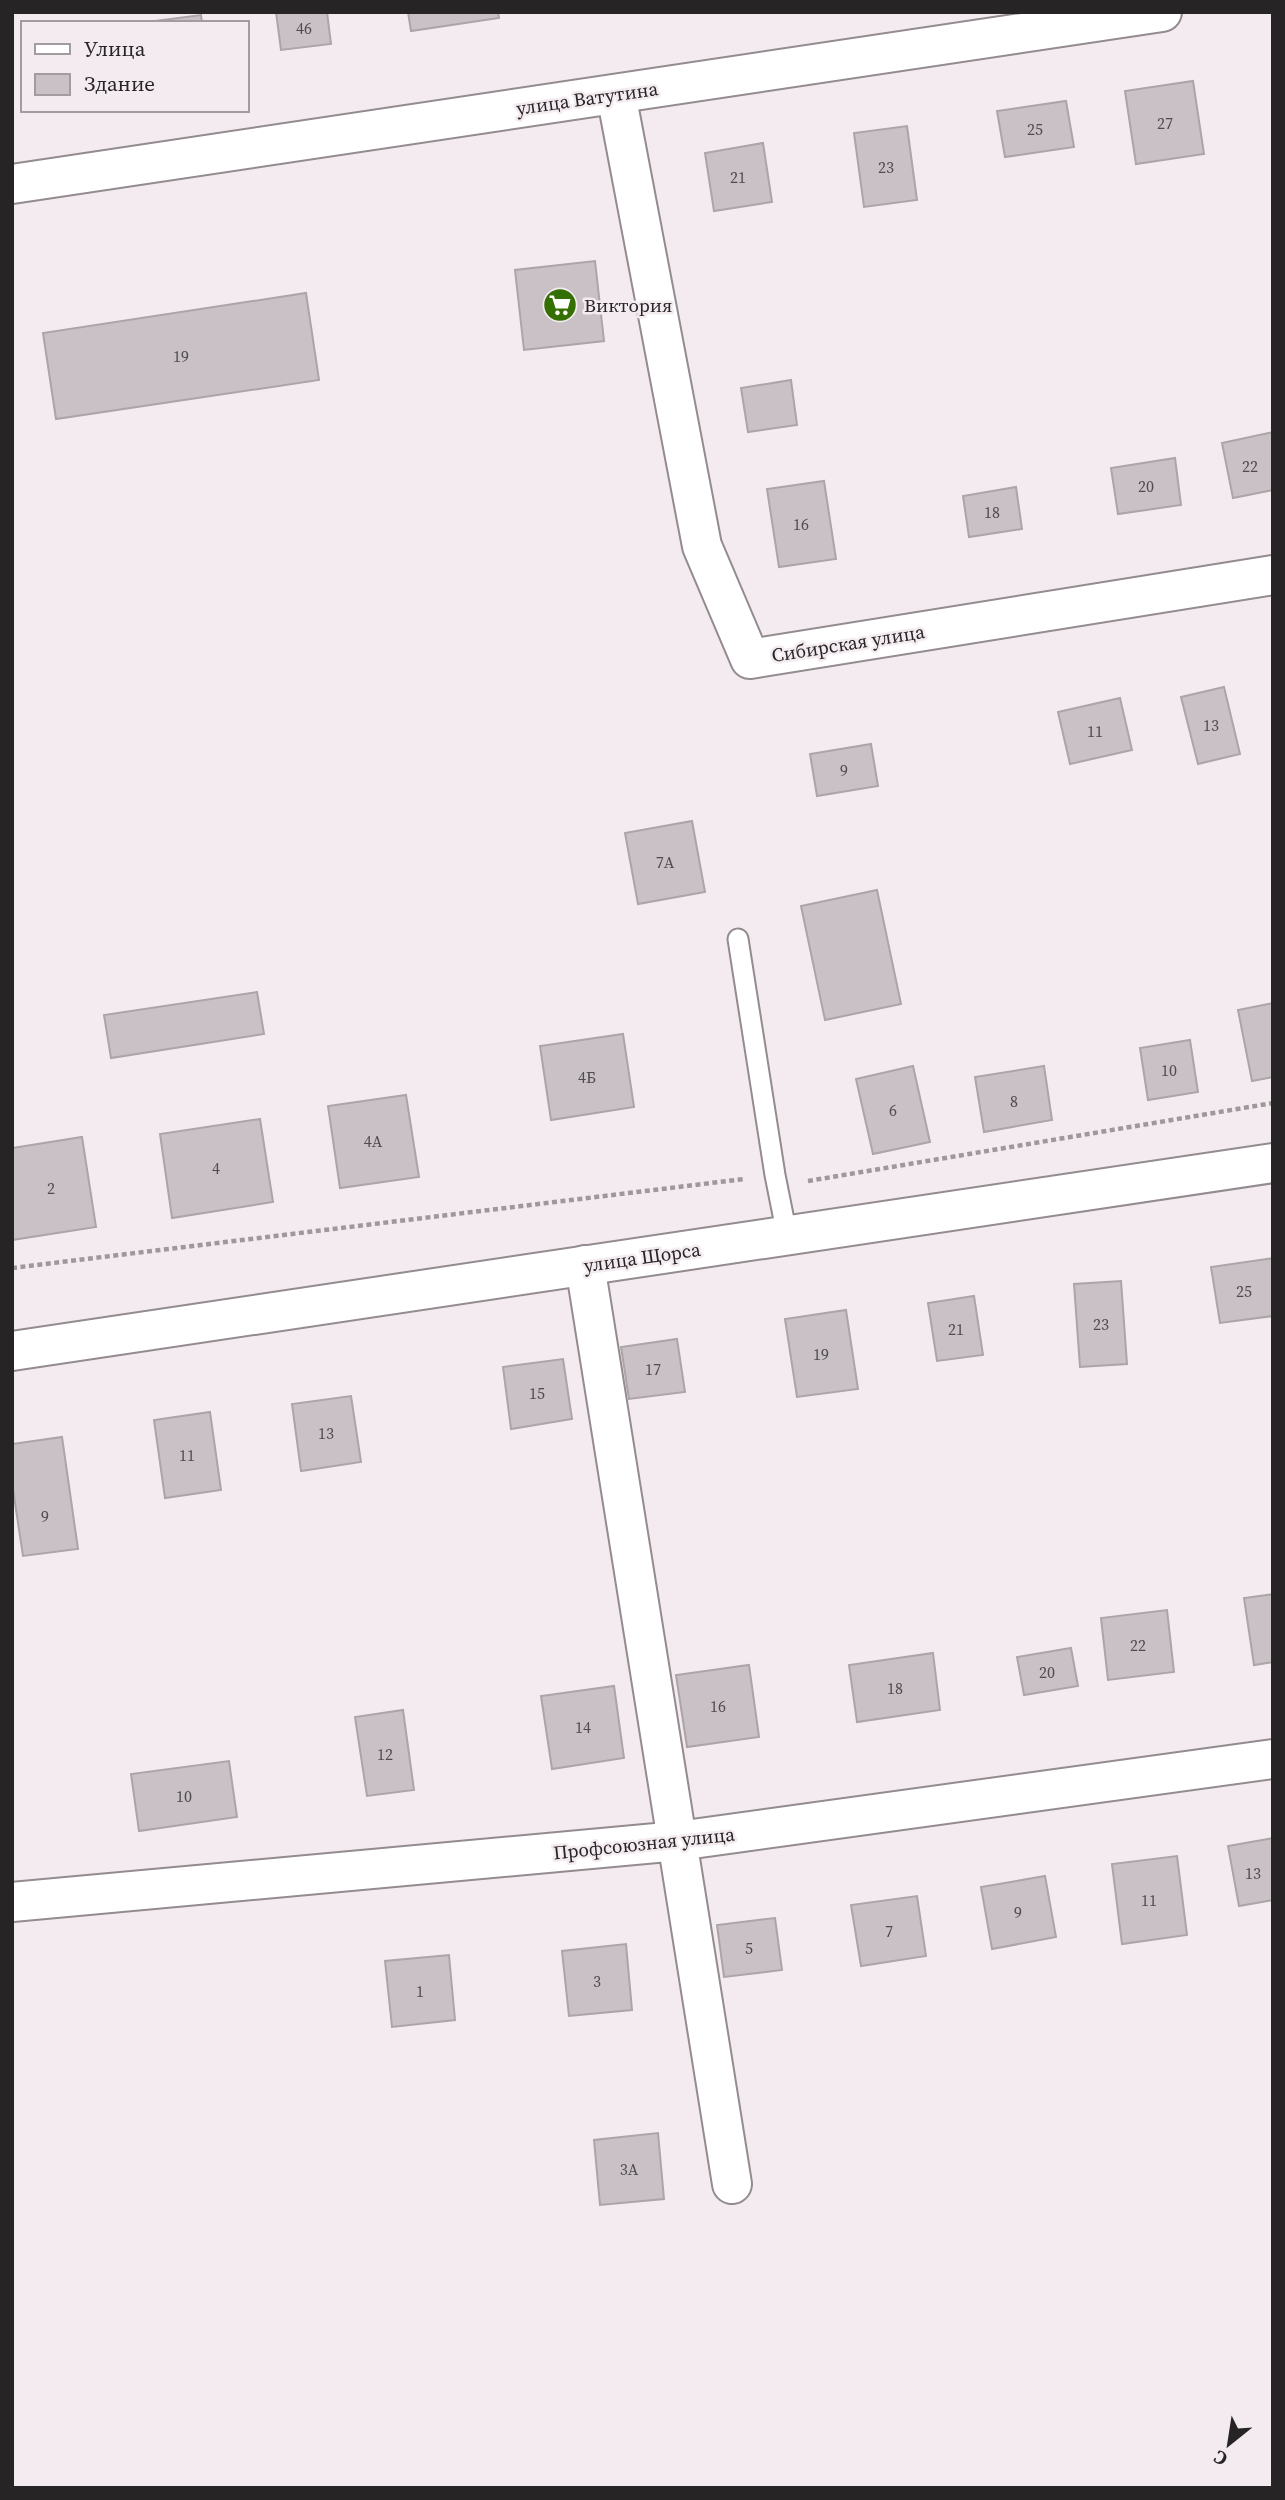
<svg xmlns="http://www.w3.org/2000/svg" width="1285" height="2500" viewBox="0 0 1285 2500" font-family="'Source Serif 4',serif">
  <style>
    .building { fill: #c9c1c5; stroke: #aca4a8; stroke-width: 2 }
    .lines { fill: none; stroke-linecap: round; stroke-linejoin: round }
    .service-casing { stroke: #938b8f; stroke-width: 23 }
    .minor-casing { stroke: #938b8f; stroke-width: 42 }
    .secondary-casing { stroke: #938b8f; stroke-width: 42 }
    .path { stroke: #9f989b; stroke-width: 4.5; stroke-dasharray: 5 3.5; stroke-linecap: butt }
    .service { stroke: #fff; stroke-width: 19 }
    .minor { stroke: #fff; stroke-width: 38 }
    .secondary { stroke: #fff; stroke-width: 38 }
    .labels { text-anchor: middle; stroke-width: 5; stroke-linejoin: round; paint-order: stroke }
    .number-label { font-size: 16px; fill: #504b4d }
    .street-label { font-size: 19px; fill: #272425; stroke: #f4ebf0 }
    .poi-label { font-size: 19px; fill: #272425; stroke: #f4ebf0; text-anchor: start }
  </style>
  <rect width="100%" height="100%" fill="#f4ebf0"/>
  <g class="building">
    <polygon points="276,12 327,12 331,44 281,50"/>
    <polygon points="408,12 498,12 499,18 411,31"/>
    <polygon points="201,15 202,23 148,23 147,22"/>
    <polygon points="1193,81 1204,154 1136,164 1125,91"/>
    <polygon points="1066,101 1074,147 1005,157 997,111"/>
    <polygon points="907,126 917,200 864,207 854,133"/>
    <polygon points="763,143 772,202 714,211 705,153"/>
    <polygon points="595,261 604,341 524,350 515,270"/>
    <polygon points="306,293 319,380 56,419 43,333"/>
    <polygon points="791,380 797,425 748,432 741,388"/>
    <polygon points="1273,432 1273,490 1233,498 1222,443"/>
    <polygon points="1175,458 1181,505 1118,514 1111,468"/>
    <polygon points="824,481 836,559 779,567 767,489"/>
    <polygon points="1016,487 1022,529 969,537 963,496"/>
    <polygon points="1224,687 1240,754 1198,764 1181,697"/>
    <polygon points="1120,698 1132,750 1070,764 1058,712"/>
    <polygon points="871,744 878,786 817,796 810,754"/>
    <polygon points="692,821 705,892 638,904 625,833"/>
    <polygon points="877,890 901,1004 825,1020 801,906"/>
    <polygon points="257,992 264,1034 111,1058 104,1015"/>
    <polygon points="1273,1003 1273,1077 1252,1081 1238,1010"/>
    <polygon points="623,1034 634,1107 551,1120 540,1046"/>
    <polygon points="1190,1040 1198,1092 1148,1100 1140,1048"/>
    <polygon points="913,1066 930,1142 873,1154 856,1079"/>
    <polygon points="1044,1066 1052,1120 984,1132 975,1077"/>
    <polygon points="406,1095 419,1177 340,1188 328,1106"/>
    <polygon points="260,1119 273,1202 172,1218 160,1134"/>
    <polygon points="82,1137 96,1227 12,1240 12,1148"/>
    <polygon points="1273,1258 1273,1316 1220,1323 1211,1267"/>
    <polygon points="1121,1281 1127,1364 1080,1367 1074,1284"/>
    <polygon points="974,1296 983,1355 937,1361 928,1303"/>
    <polygon points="846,1310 858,1389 797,1397 785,1319"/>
    <polygon points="677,1339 685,1392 629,1399 621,1347"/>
    <polygon points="563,1359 572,1419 511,1429 503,1367"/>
    <polygon points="351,1396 361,1462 301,1471 292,1404"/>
    <polygon points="210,1412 221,1490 165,1498 154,1420"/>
    <polygon points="62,1437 78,1549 23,1556 12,1483 12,1444"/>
    <polygon points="1273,1594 1273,1662 1254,1665 1244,1598"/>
    <polygon points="1167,1610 1174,1672 1108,1680 1101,1618"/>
    <polygon points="1071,1648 1078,1686 1024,1695 1017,1657"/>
    <polygon points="933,1653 940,1710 857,1722 849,1665"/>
    <polygon points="749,1665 759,1737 687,1747 676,1675"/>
    <polygon points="614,1686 624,1758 552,1769 541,1696"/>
    <polygon points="403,1710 414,1790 367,1796 355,1717"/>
    <polygon points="229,1761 237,1817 139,1831 131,1774"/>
    <polygon points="1273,1838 1273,1900 1239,1906 1228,1846"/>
    <polygon points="1177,1856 1187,1935 1122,1944 1112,1864"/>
    <polygon points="1045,1876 1056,1937 992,1949 981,1887"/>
    <polygon points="917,1896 926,1956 861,1966 851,1905"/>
    <polygon points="775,1918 782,1970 724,1977 717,1925"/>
    <polygon points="626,1944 632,2010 569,2016 562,1951"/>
    <polygon points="449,1955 455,2020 392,2027 385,1961"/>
    <polygon points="658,2133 664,2199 600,2205 594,2140"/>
  </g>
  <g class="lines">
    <g class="service-casing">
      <polyline id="service" points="738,939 775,1175 787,1235"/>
    </g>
    <g class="minor-casing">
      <g id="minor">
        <polyline points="616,94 702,546 750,659 1273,575"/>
        <polyline points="12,184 1162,12"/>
        <polyline points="585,1265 732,2184"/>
        <polyline points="12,1902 678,1841 1273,1759"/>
      </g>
    </g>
    <g class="secondary-casing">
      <polyline id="secondary" points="12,1351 1273,1163"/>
    </g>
    <g class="path">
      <polyline points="808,1181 1273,1103"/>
      <polyline points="12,1268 744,1179"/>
    </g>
    <use href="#service" class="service"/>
    <use href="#minor" class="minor"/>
    <use href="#secondary" class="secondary"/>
  </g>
  <defs>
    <g id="supermarket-disc" transform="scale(1.75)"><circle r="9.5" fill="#347001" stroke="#f4ebf0"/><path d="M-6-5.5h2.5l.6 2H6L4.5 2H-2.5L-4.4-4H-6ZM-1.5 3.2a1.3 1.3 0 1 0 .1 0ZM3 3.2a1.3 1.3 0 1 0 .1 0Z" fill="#fff"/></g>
  </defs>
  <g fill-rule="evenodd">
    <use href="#supermarket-disc" x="560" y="305"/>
  </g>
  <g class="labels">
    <g class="number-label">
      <text x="304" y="34">46</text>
      <text x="1165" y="129">27</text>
      <text x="1035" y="135">25</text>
      <text x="886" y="173">23</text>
      <text x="738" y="183">21</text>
      <text x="181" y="362">19</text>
      <text x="1250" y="472">22</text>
      <text x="1146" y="492">20</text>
      <text x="992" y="518">18</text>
      <text x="801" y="530">16</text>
      <text x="1211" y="731">13</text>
      <text x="1095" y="737">11</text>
      <text x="844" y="776">9</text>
      <text x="665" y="868">7А</text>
      <text x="1169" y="1076">10</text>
      <text x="587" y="1083">4Б</text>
      <text x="1014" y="1107">8</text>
      <text x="893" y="1116">6</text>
      <text x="373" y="1147">4А</text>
      <text x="216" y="1174">4</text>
      <text x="51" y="1194">2</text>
      <text x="1244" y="1297">25</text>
      <text x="1101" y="1330">23</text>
      <text x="956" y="1335">21</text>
      <text x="821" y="1360">19</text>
      <text x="653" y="1375">17</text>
      <text x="537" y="1399">15</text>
      <text x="326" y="1439">13</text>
      <text x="187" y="1461">11</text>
      <text x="45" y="1522">9</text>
      <text x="1138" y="1651">22</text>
      <text x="1047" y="1678">20</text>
      <text x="895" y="1694">18</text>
      <text x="718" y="1712">16</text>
      <text x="583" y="1733">14</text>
      <text x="385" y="1760">12</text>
      <text x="184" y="1802">10</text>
      <text x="1253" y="1879">13</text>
      <text x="1149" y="1906">11</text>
      <text x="1018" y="1918">9</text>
      <text x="889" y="1937">7</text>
      <text x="749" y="1954">5</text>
      <text x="597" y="1987">3</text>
      <text x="420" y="1997">1</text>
      <text x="629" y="2175">3А</text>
    </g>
    <g class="street-label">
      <text transform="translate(587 98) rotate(-8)" y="7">улица Ватутина</text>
      <text transform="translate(848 643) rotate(-9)" y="7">Сибирская улица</text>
      <text transform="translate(642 1257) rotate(-8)" y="7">улица Щорса</text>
      <text transform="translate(644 1843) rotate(-6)" y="7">Профсоюзная улица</text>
    </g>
    <g class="poi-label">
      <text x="584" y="312">Виктория</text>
    </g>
  </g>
  <rect width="1285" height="2500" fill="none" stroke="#272425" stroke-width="28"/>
  <rect x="21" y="21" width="228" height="91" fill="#f4ebf0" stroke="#a29b9f" stroke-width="2"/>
  <rect x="35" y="44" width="35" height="10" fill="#ffffff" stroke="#a29b9f" stroke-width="2"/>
  <text x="84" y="56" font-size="21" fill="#272425">Улица</text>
  <rect x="35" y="74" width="35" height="21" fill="#c9c1c5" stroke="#a29b9f" stroke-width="2"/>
  <text x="84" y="91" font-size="21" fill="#272425">Здание</text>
  <g transform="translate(1229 2444) rotate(210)" stroke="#f4ebf0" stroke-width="5" paint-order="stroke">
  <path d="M0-5L12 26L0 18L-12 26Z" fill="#272425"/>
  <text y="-10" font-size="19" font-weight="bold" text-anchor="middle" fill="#272425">С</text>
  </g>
</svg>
